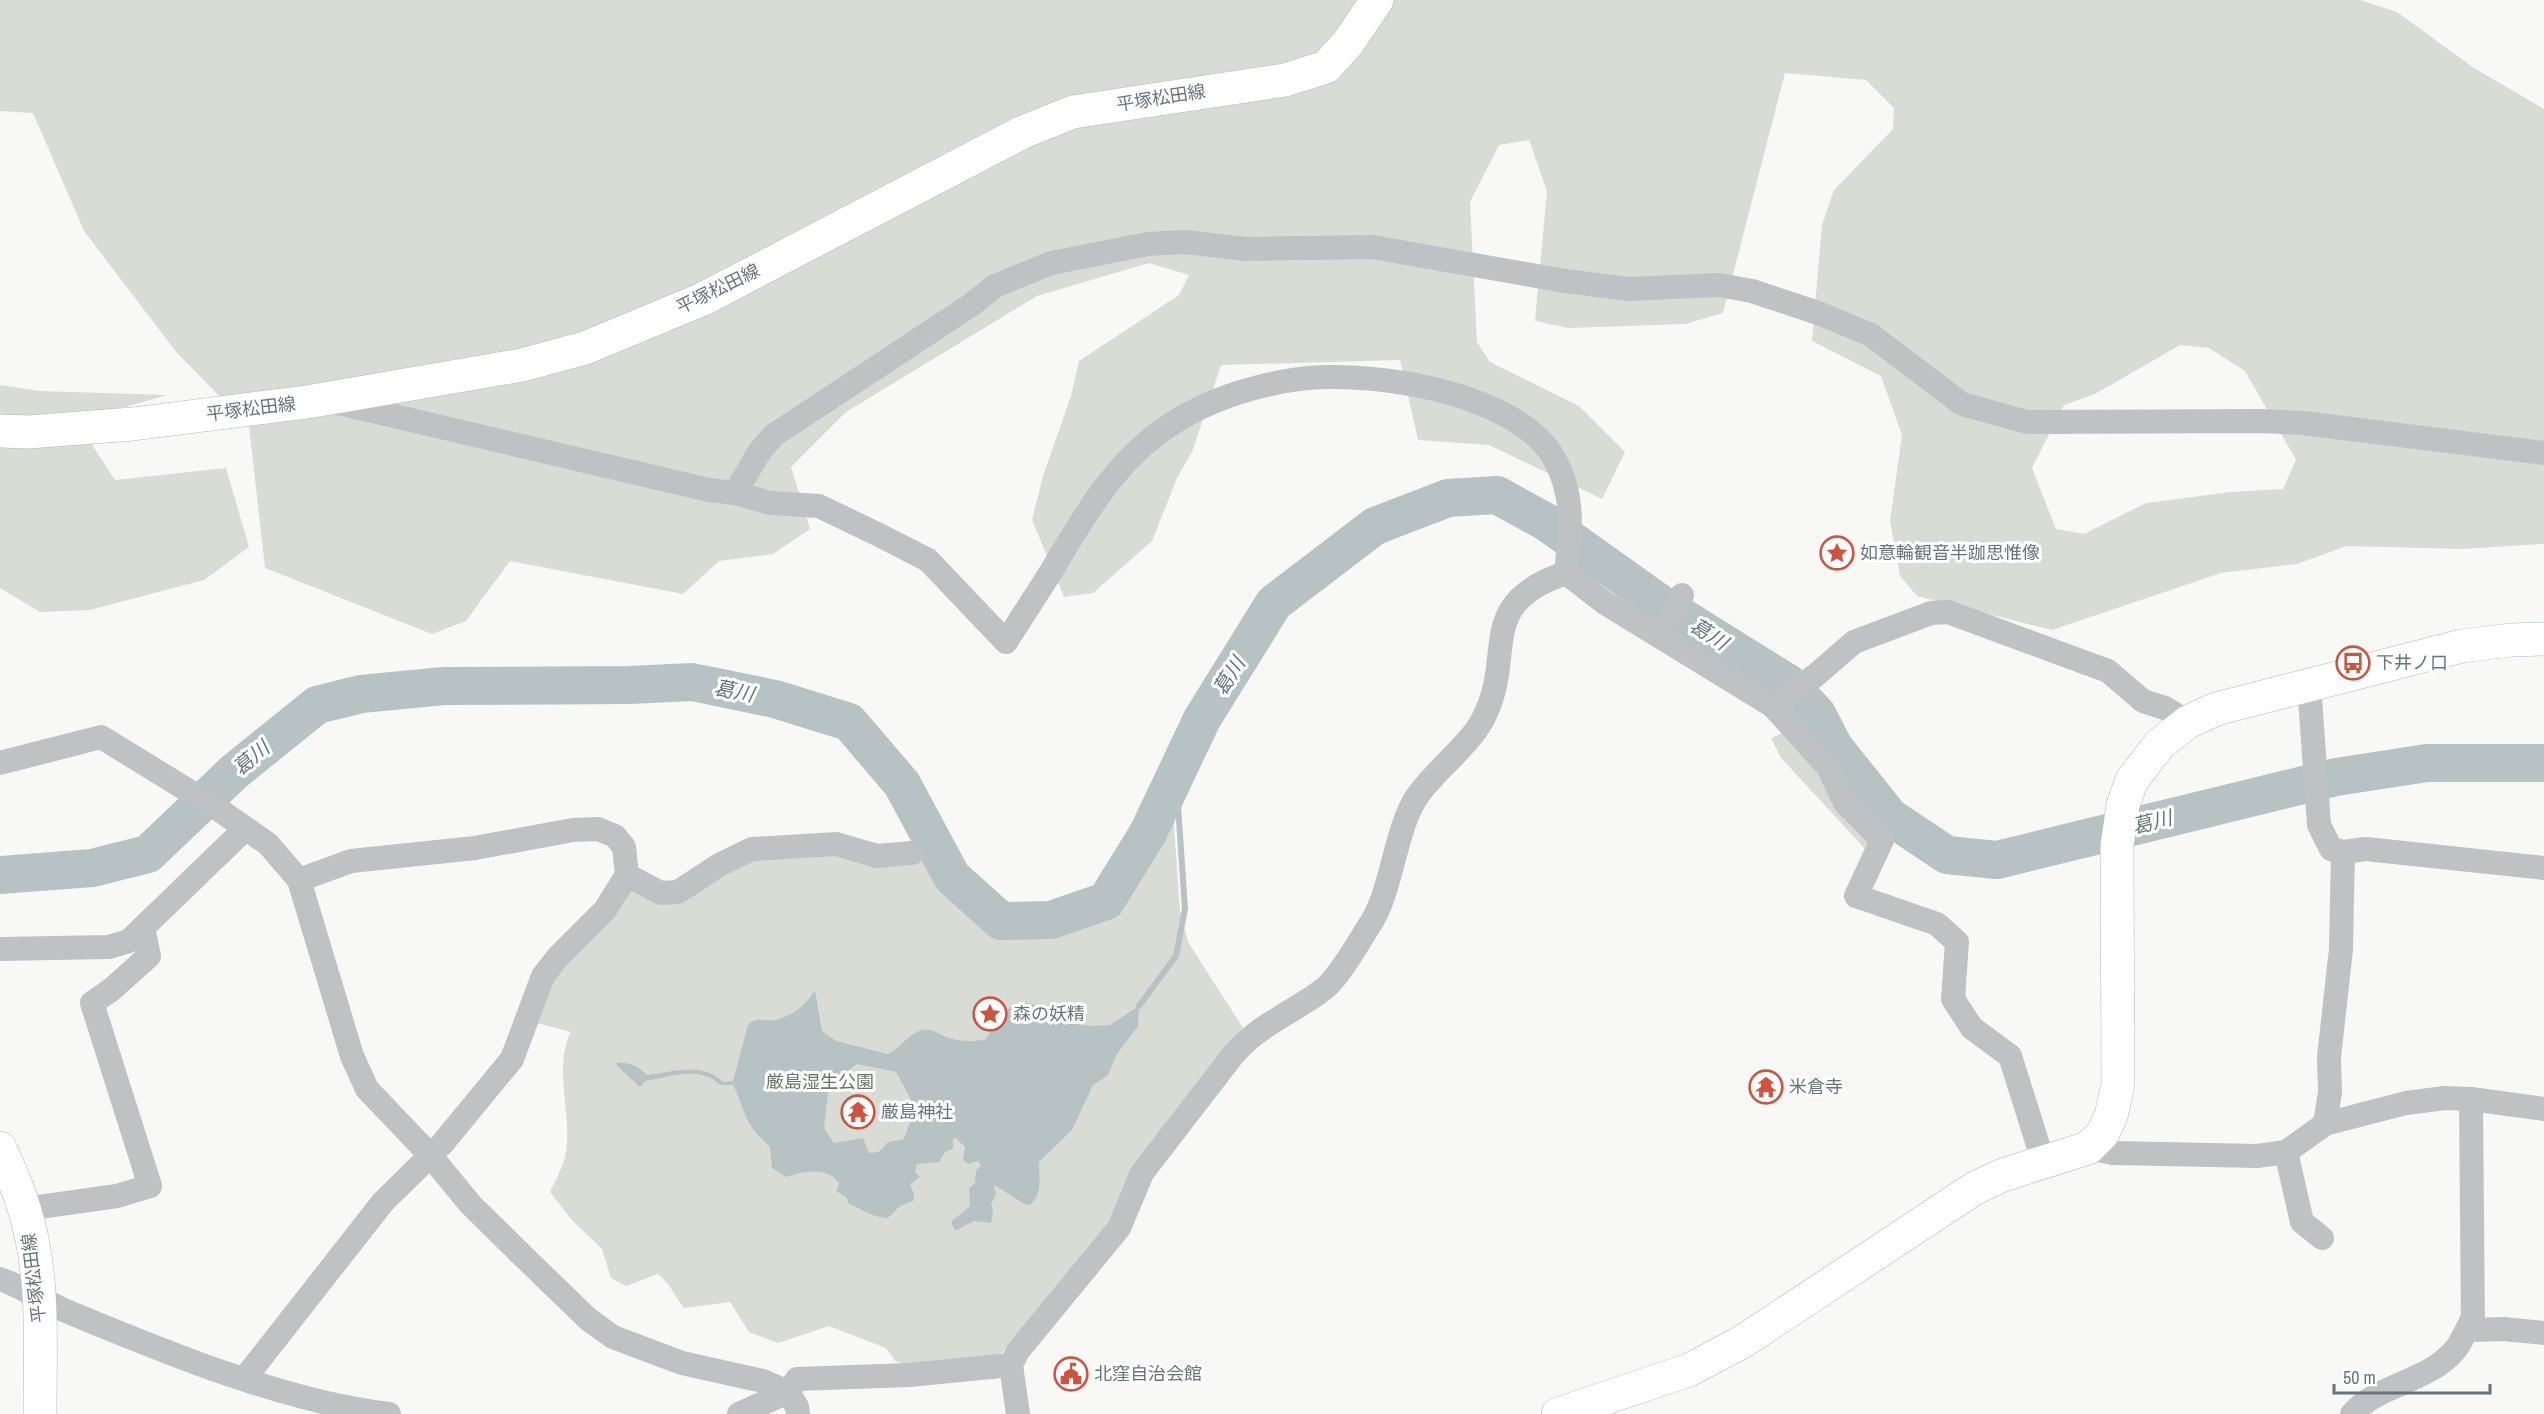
<svg xmlns="http://www.w3.org/2000/svg" width="2544" height="1414" viewBox="0 0 2544 1414" font-family="'Archivo Narrow','Noto Sans JP',sans-serif">
  <style>
    .green { fill: #d8dcd5; fill-rule: evenodd }
    .water { fill: #b7c2c5; fill-rule: evenodd }
    .lines { fill: none; stroke-linecap: round; stroke-linejoin: round }
    .stream { stroke: #b7c2c5; stroke-width: 6 }
    .river { stroke: #b7c2c5; stroke-width: 38 }
    .secondary-casing { stroke: #b0b6ba; stroke-width: 34 }
    .primary-casing { stroke: #b2b7b9; stroke-width: 34 }
    .street { stroke: #bec2c5; stroke-width: 24 }
    .secondary { stroke: #fff; stroke-width: 33 }
    .primary { stroke: #fff; stroke-width: 33 }
    .labels { text-anchor: middle; stroke-width: 6; stroke-linejoin: round; paint-order: stroke }
    .street-label { font-size: 18px; fill: #66757d; stroke: #fff }
    .poi-label { font-size: 18px; fill: #66757d; stroke: #fff; text-anchor: start }
    .park-label { font-size: 18px; fill: #697665; stroke: #fff }
    .water-label { font-size: 20px; font-style: italic; fill: #617378; stroke: #fff }
  </style>
  <rect width="100%" height="100%" fill="#f8f8f6"/>
  <g class="green">
    <path d="M 0,0 L 2360,0 L 2397,12 L 2474,68 L 2544,109 L 2544,544 L 2461,549 L 2347,546 L 2297,564 L 2221,573 L 2052,630 L 1917,596 L 1900,576 L 1890,521 L 1902,435 L 1881,376 L 1812,341 L 1822,225 L 1834,190 L 1893,129 L 1894,108 L 1866,80 L 1785,73 L 1723,313 L 1685,324 L 1568,328 L 1535,321 L 1547,191 L 1529,140 L 1499,145 L 1470,202 L 1477,342 L 1490,362 L 1579,406 L 1625,452 L 1602,499 L 1489,445 L 1418,440 L 1400,360 L 1221,365 L 1192,452 L 1177,478 L 1152,541 L 1093,593 L 1064,597 L 1032,520 L 1043,476 L 1071,396 L 1079,361 L 1179,295 L 1189,275 L 1149,263 L 1037,296 L 846,412 L 791,467 L 810,529 L 773,554 L 719,561 L 683,594 L 510,561 L 466,621 L 432,634 L 265,568 L 249,426 L 177,353 L 84,231 L 33,113 L 0,111 ZM 2180,345 L 2209,348 L 2245,371 L 2296,460 L 2283,489 L 2231,492 L 2146,503 L 2084,534 L 2056,529 L 2032,468 L 2064,405 L 2095,394 Z"/>
    <polygon points="0,385 39,391 167,395 118,409 92,445 115,480 226,468 249,547 204,580 90,610 40,612 0,588"/>
    <polygon points="1785,732 1870,838 1868,852 1781,758 1771,738"/>
    <path d="M 1173,811 L 1180,911 L 1188,942 L 1245,1031 L 1123,1205 L 998,1358 L 908,1365 L 895,1361 L 886,1348 L 829,1326 L 778,1343 L 749,1332 L 730,1302 L 684,1308 C 674,1295 671,1285 658,1274 L 626,1286 L 611,1278 L 602,1249 L 571,1219 L 550,1192 C 555,1181 562,1169 565,1157 C 574,1118 552,1069 571,1032 L 533,1022 L 546,977 L 632,886 L 661,897 L 749,857 L 832,849 L 921,858 C 937,878 951,901 974,915 C 1023,945 1102,936 1135,885 C 1150,863 1160,835 1173,811 Z"/>
  </g>
  <path class="water" d="M 815,990 L 822,1031 L 836,1041 L 887,1054 C 901,1049 908,1033 922,1030 C 932,1028 936,1033 944,1036 C 955,1041 974,1043 986,1039 L 1002,1012 L 1022,1002 L 1033,1004 L 1066,1023 L 1091,1026 L 1110,1025 L 1139,1006 L 1138,1026 L 1117,1054 L 1108,1075 L 1093,1085 L 1072,1130 L 1039,1162 C 1039,1177 1043,1193 1031,1204 L 1026,1205 L 994,1185 L 996,1195 L 991,1204 L 993,1211 L 991,1223 L 974,1221 L 955,1231 L 951,1222 L 970,1206 L 969,1188 L 975,1183 L 976,1170 L 981,1166 L 978,1161 L 968,1164 L 963,1160 L 965,1147 L 956,1138 L 953,1139 L 953,1149 L 945,1152 L 939,1162 L 917,1164 L 915,1172 L 920,1177 L 910,1184 L 914,1194 L 913,1201 L 900,1206 L 888,1218 C 873,1218 863,1209 849,1204 L 846,1197 L 836,1191 L 839,1184 C 830,1166 802,1171 786,1177 L 772,1168 L 770,1147 C 742,1121 748,1116 733,1085 L 720,1085 C 700,1065 670,1077 645,1081 L 640,1087 L 617,1066 L 617,1063 C 630,1062 639,1067 647,1075 C 673,1072 702,1061 723,1082 L 733,1081 L 748,1025 C 757,1016 766,1022 776,1020 C 794,1015 806,1005 815,990 ZM 857,1064 L 896,1072 L 915,1107 L 904,1139 L 888,1142 L 879,1152 L 869,1153 L 863,1138 L 834,1143 L 824,1128 L 829,1085 Z"/>
  <g class="lines">
    <polyline class="stream" points="1139,1006 1176,956 1185,909 1176,775"/>
    <polyline class="river" points="0,875 92,868 148,854 234,772 317,705 361,694 444,686 630,685 692,682 775,699 849,722 902,784 952,877 1001,921 1051,920 1106,901 1148,833 1202,719 1274,603 1375,526 1448,498 1497,495 1546,522 1661,604 1788,683 1817,714 1834,747 1890,817 1947,855 1997,860 2336,777 2427,763 2544,763"/>
    <g class="secondary-casing">
      <polyline id="secondary" points="1558,1414 1689,1370 1742,1342 1975,1188 2003,1175 2088,1148 2103,1133 2111,1116 2118,1085 2117,845 2123,805 2132,780 2160,744 2188,722 2216,709 2462,646 2511,640 2544,639"/>
    </g>
    <g class="primary-casing">
      <g id="primary">
        <polyline points="0,431 28,432 133,424 307,402 522,365 585,348 703,299 1023,132 1073,112 1285,80 1326,67 1348,43 1377,0"/>
        <path d="M 0,1148 C 8,1167 18,1187 24,1208 C 45,1274 40,1346 40,1414"/>
      </g>
    </g>
    <g class="street">
      <path d="M 330,401 L 709,490 L 735,493 L 770,503 L 819,506 L 879,535 L 928,560 L 1006,642 C 1021,618 1037,594 1052,570 C 1084,516 1113,465 1164,429 C 1201,403 1242,389 1286,381 C 1357,367 1514,389 1554,458 C 1576,498 1570,531 1566,573"/>
      <polyline points="735,493 760,451 774,435 971,305 995,286 1051,263 1148,244 1184,242 1246,249 1372,247 1565,281 1629,289 1719,285 1752,291 1821,314 1871,335 1962,404 2027,422 2260,421 2303,423 2544,453"/>
      <polyline points="1566,573 1605,603 1773,706 1828,767 1845,803 1882,840 1856,896 1937,924 1957,942 1953,999 1972,1028 2010,1056 2044,1164"/>
      <polyline points="1660,636 1682,595"/>
      <polyline points="2309,684 2319,825 2331,849 2343,852 2366,849 2544,868"/>
      <polyline points="1773,706 1816,675 1854,642 1931,613 1948,612 2108,671 2143,701 2165,708 2188,722"/>
      <polyline points="0,763 101,737 215,807 268,844 299,880 352,1056 367,1089 429,1154 471,1205 525,1258 588,1319 613,1337 682,1363 763,1381 788,1392 797,1407 798,1414"/>
      <polyline points="627,875 661,893 678,892 719,865 752,849 836,844 877,856 912,853"/>
      <polyline points="0,949 109,947 129,941 245,829"/>
      <polyline points="2471,1099 2473,1330 2503,1329 2544,1333"/>
      <polyline points="2325,1124 2330,1092 2329,1057 2341,949 2343,852"/>
      <polyline points="2088,1148 2113,1153 2257,1156 2286,1152 2325,1124 2406,1103 2445,1098 2471,1099 2544,1109"/>
      <polyline points="2286,1152 2302,1222 2322,1238"/>
      <polyline points="25,1209 117,1196 150,1186 92,1003 111,990 149,956 143,928"/>
      <path d="M 0,1279 C 23,1287 43,1301 66,1311 C 165,1352 282,1401 389,1414"/>
      <polyline points="245,1378 383,1202 442,1144 512,1059 543,976 557,958 605,910 627,875 624,847 615,836 598,829 573,830 475,848 351,861 299,880"/>
      <polyline points="739,1414 788,1392 797,1379 909,1375 1011,1365"/>
      <path d="M 1018,1414 L 1011,1365 L 1018,1351 L 1119,1228 L 1142,1173 L 1233,1055 C 1258,1025 1294,1012 1324,989 C 1340,976 1358,943 1369,926 C 1392,893 1394,833 1416,798 C 1433,772 1469,746 1483,719 C 1517,654 1473,604 1566,573"/>
      <path d="M 2352,1414 C 2379,1384 2427,1382 2454,1351 C 2462,1342 2467,1329 2472,1319"/>
    </g>
    <use href="#secondary" class="secondary"/>
    <use href="#primary" class="primary"/>
  </g>
  <defs>
    <g id="sight-ring" transform="scale(1.725)"><circle r="9.5" fill="#fff" stroke="#ce543f" stroke-width="1.5"/><path d="M0-6L1.8-2.2L6-1.7L2.9 1.2L3.7 5.4L0 3.3L-3.7 5.4L-2.9 1.2L-6-1.7L-1.8-2.2Z" fill="#ce543f"/></g>
    <g id="bus-ring" transform="scale(1.725)"><circle r="9.5" fill="#fff" stroke="#ce543f" stroke-width="1.5"/><path d="M-5-6H5V4H4V6H2V4H-2V6H-4V4H-5ZM-3.5-4V0h7V-4ZM-3.5 1.2v1.5H-2V1.2ZM2 1.2v1.5H3.5V1.2Z" fill="#ce543f"/></g>
    <g id="temple-ring" transform="scale(1.725)"><circle r="9.5" fill="#fff" stroke="#ce543f" stroke-width="1.5"/><path d="M0-6L5-2H3V0L6.5 2.5H4V6H1.5V3h-3V6H-4V2.5H-6.5L-3 0V-2H-5Z" fill="#ce543f"/></g>
    <g id="civic-ring" transform="scale(1.725)"><circle r="9.5" fill="#fff" stroke="#ce543f" stroke-width="1.5"/><path d="M-.6-6.5H3V-4.5H.6V-3L4-1V1h2V6H-6V1h2V-1L-.6-3ZM-1.2 2.5V6h2.4V2.5Z" fill="#ce543f"/></g>
  </defs>
  <g fill-rule="evenodd">
    <use href="#sight-ring" x="1837" y="553"/>
    <use href="#bus-ring" x="2353" y="663"/>
    <use href="#sight-ring" x="990" y="1014"/>
    <use href="#temple-ring" x="1766" y="1087"/>
    <use href="#temple-ring" x="858" y="1112"/>
    <use href="#civic-ring" x="1071" y="1374"/>
  </g>
  <g class="labels">
    <g class="street-label">
      <text transform="translate(1161 98) rotate(-9)" y="6">平塚松田線</text>
      <text transform="translate(718 289) rotate(-26)" y="6">平塚松田線</text>
      <text transform="translate(251 409) rotate(-7)" y="6">平塚松田線</text>
      <text transform="translate(34 1278) rotate(-97)" y="6">平塚松田線</text>
    </g>
    <g class="poi-label">
      <text x="1860" y="559">如意輪観音半跏思惟像</text>
      <text x="2376" y="669">下井ノ口</text>
      <text x="1013" y="1020">森の妖精</text>
      <text x="1789" y="1093">米倉寺</text>
      <text x="881" y="1118">厳島神社</text>
      <text x="1094" y="1380">北窪自治会館</text>
    </g>
    <g class="park-label">
      <text x="820" y="1088">厳島湿生公園</text>
    </g>
    <g class="water-label">
      <text transform="translate(1709 634) rotate(32)" y="7">葛川</text>
      <text transform="translate(1229 676) rotate(-58)" y="7">葛川</text>
      <text transform="translate(734 691) rotate(11)" y="7">葛川</text>
      <text transform="translate(251 758) rotate(-40)" y="7">葛川</text>
      <text transform="translate(2152 822) rotate(-14)" y="7">葛川</text>
    </g>
  </g>
  <path d="M2334 1384v9h156v-9" fill="none" stroke="#66757d" stroke-width="3"/>
  <text x="2343" y="1384" font-size="18" fill="#66757d" stroke="#ffffff" stroke-width="4.5" paint-order="stroke">50 m</text>
</svg>
